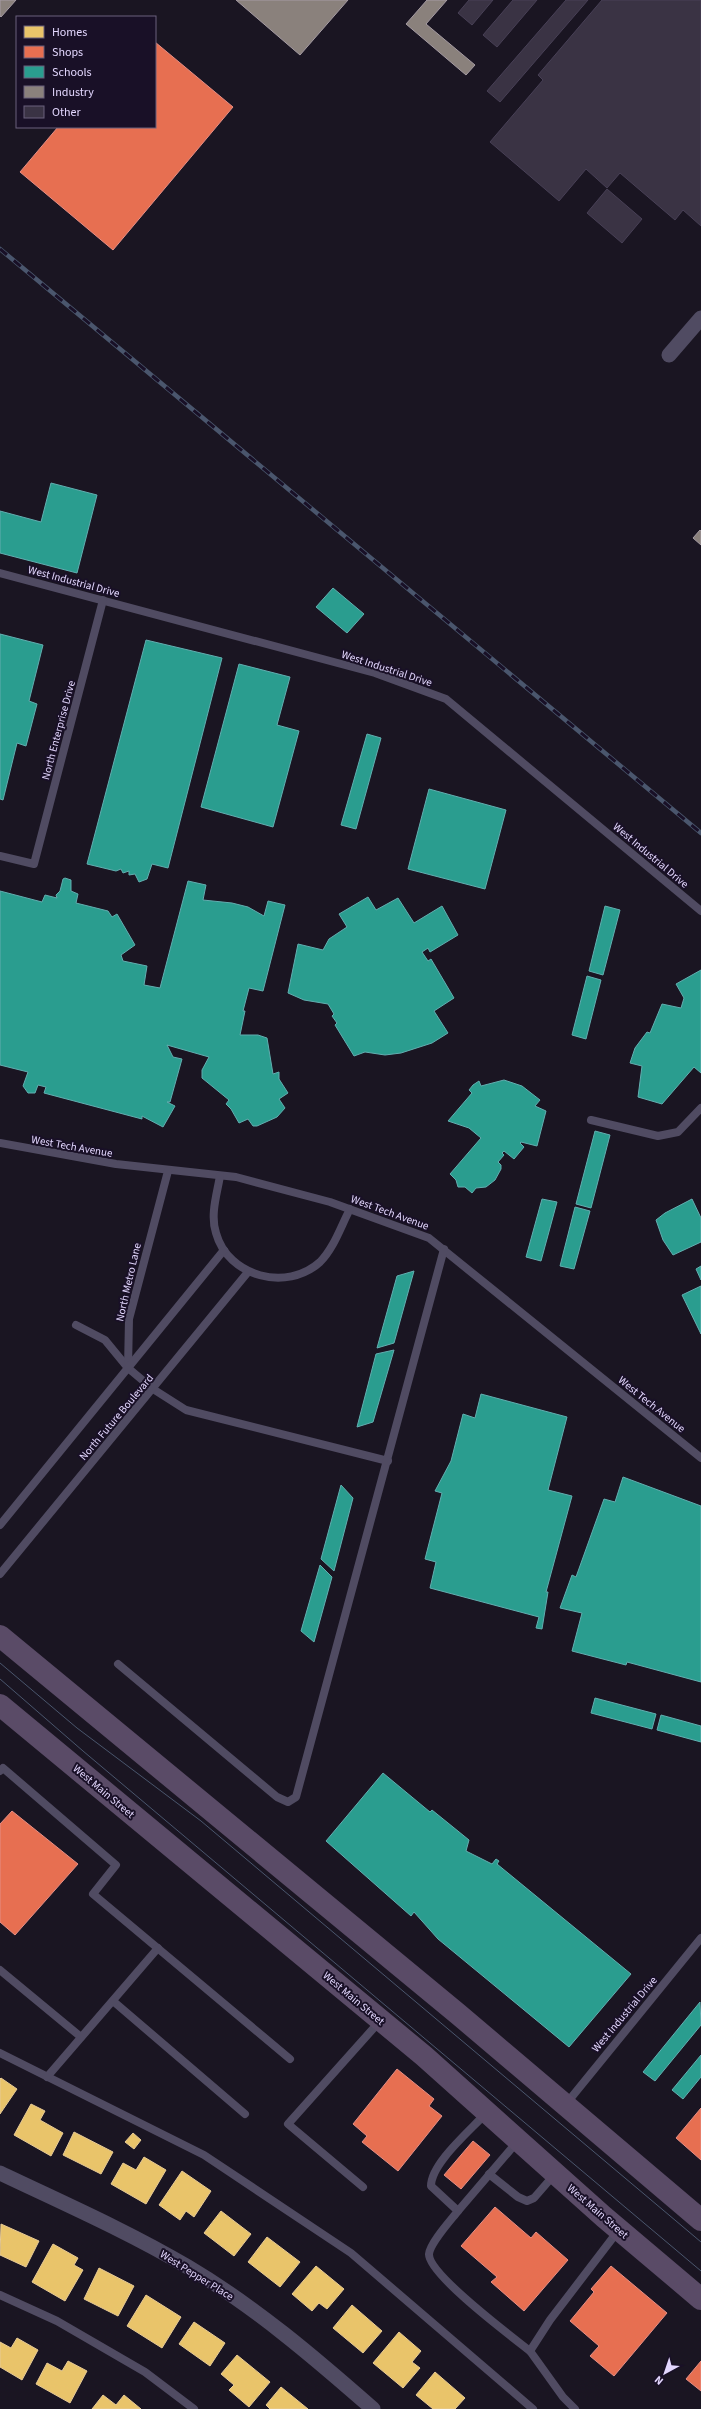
<svg xmlns="http://www.w3.org/2000/svg" width="701" height="2409" viewBox="0 0 701 2409" font-family="'Source Sans 3',sans-serif">
  <style>
    .homes { fill: #e9c46a; stroke: #e7ca96 }
    .shops { fill: #e76f51; stroke: #e68e85 }
    .schools { fill: #2a9d8f; stroke: #62aeb0 }
    .industry { fill: #8a817c; stroke: #a59ba3 }
    .building { fill: #3a3344; stroke: #484056 }
    .lines { fill: none; stroke-linecap: round; stroke-linejoin: round }
    .service { stroke: #504b62; stroke-width: 8 }
    .minor { stroke: #504b62; stroke-width: 15 }
    .primary { stroke: #5a4b67; stroke-width: 22 }
    .tram { stroke: #4a566d; stroke-width: 1 }
    .rail-casing { stroke: #4a566d; stroke-width: 4.5 }
    .rail { stroke: #191027; stroke-width: 3; stroke-dasharray: 9; stroke-linecap: butt }
    .labels { text-anchor: middle; stroke-width: 4; stroke-linejoin: round; paint-order: stroke }
    .street-label { font-size: 11px; fill: #e3d7fe; stroke: #191027 }
  </style>
  <rect width="100%" height="100%" fill="#1a1522"/>
  <g class="homes">
    <polygon points="1,2078 17,2089 0,2114 0,2079"/>
    <polygon points="31,2104 45,2111 40,2120 63,2133 51,2156 14,2135"/>
    <polygon points="74,2132 113,2152 101,2174 63,2155"/>
    <polygon points="133,2133 141,2140 134,2149 125,2142"/>
    <polygon points="144,2157 166,2170 146,2204 111,2184 123,2163 136,2170"/>
    <polygon points="182,2171 211,2191 194,2217 186,2211 180,2220 159,2205"/>
    <polygon points="221,2211 251,2234 234,2256 204,2233"/>
    <polygon points="1,2224 39,2241 26,2267 0,2255"/>
    <polygon points="267,2237 300,2262 280,2287 248,2262"/>
    <polygon points="53,2244 78,2258 74,2265 83,2270 65,2301 32,2282"/>
    <polygon points="316,2266 344,2289 327,2309 319,2303 312,2311 292,2294"/>
    <polygon points="99,2268 134,2286 118,2316 84,2299"/>
    <polygon points="146,2295 181,2317 162,2348 127,2326"/>
    <polygon points="352,2305 382,2331 363,2353 333,2328"/>
    <polygon points="194,2322 225,2343 210,2366 179,2344"/>
    <polygon points="399,2332 421,2351 412,2362 420,2368 403,2388 373,2363"/>
    <polygon points="17,2338 38,2350 22,2380 0,2367 0,2342 11,2348"/>
    <polygon points="237,2355 270,2382 249,2407 229,2390 234,2385 221,2374"/>
    <polygon points="68,2361 87,2371 70,2403 36,2384 47,2363 62,2371"/>
    <polygon points="435,2372 465,2398 455,2409 433,2409 416,2395"/>
    <polygon points="281,2387 308,2409 270,2409 266,2405"/>
    <polygon points="103,2395 116,2405 124,2395 141,2409 92,2409"/>
  </g>
  <g class="shops">
    <polygon points="155,42 233,107 113,250 20,172 58,127 155,127"/>
    <polygon points="12,1811 78,1864 15,1935 0,1922 0,1824"/>
    <polygon points="397,2069 434,2099 429,2106 442,2116 398,2171 362,2142 367,2136 353,2124"/>
    <polygon points="701,2108 701,2160 676,2138"/>
    <polygon points="473,2141 490,2155 461,2189 444,2175"/>
    <polygon points="495,2207 531,2238 536,2232 568,2260 524,2311 491,2282 497,2277 461,2246"/>
    <polygon points="611,2266 667,2313 614,2376 590,2356 599,2346 570,2321 594,2292 591,2289"/>
    <polygon points="701,2361 701,2391 686,2379"/>
  </g>
  <g class="schools">
    <polygon points="51,483 97,495 77,573 0,553 0,511 41,522"/>
    <polygon points="333,588 364,614 347,633 316,607"/>
    <polygon points="0,634 43,645 29,701 37,704 26,746 17,743 3,800 0,799"/>
    <polygon points="146,640 222,658 168,868 152,864 147,879 139,882 135,874 129,875 129,871 123,873 121,869 116,871 87,864"/>
    <polygon points="239,664 290,677 277,725 299,731 273,827 201,807"/>
    <polygon points="367,734 381,738 356,829 341,825"/>
    <polygon points="429,789 506,810 485,889 408,869"/>
    <polygon points="65,878 71,880 71,891 78,894 76,903 108,911 112,917 117,914 135,945 121,955 123,961 147,966 144,985 160,988 188,881 206,885 203,900 232,903 248,907 264,916 268,901 285,905 263,991 249,988 243,1011 245,1011 240,1035 258,1035 267,1038 273,1074 279,1072 279,1079 288,1093 279,1099 285,1108 277,1117 257,1126 253,1126 248,1119 239,1123 231,1109 226,1104 229,1100 202,1078 202,1070 209,1057 167,1045 173,1057 182,1059 170,1102 167,1102 175,1106 163,1127 142,1116 142,1119 44,1093 46,1087 38,1085 35,1093 28,1093 23,1086 28,1072 0,1065 0,891 42,902 45,895 57,898 56,895 60,891 63,879"/>
    <polygon points="368,897 376,910 398,898 414,923 442,906 458,935 430,952 428,948 422,952 428,961 431,959 454,998 434,1011 448,1033 432,1043 401,1053 385,1055 365,1052 354,1056 335,1025 337,1023 332,1016 334,1014 328,1004 304,1000 288,993 298,944 323,950 329,939 347,927 339,914"/>
    <polygon points="605,906 620,910 603,975 589,971"/>
    <polygon points="701,970 701,1073 694,1067 662,1104 638,1097 642,1066 630,1063 635,1048 647,1032 650,1033 662,1004 681,1008 684,998 676,984"/>
    <polygon points="587,976 601,980 586,1039 572,1035"/>
    <polygon points="504,1080 522,1086 540,1100 535,1106 546,1111 537,1146 521,1142 520,1143 524,1147 514,1159 504,1151 502,1153 504,1155 498,1162 501,1165 501,1169 495,1180 486,1187 476,1188 472,1193 465,1187 458,1187 456,1180 450,1174 481,1138 469,1128 448,1121 472,1093 469,1090 473,1085 479,1081 481,1086"/>
    <polygon points="595,1131 610,1135 591,1208 576,1204"/>
    <polygon points="542,1199 557,1202 541,1261 526,1257"/>
    <polygon points="692,1199 701,1218 701,1242 673,1255 663,1240 656,1220 665,1213"/>
    <polygon points="575,1207 590,1211 574,1269 560,1266"/>
    <polygon points="701,1266 701,1280 696,1269"/>
    <polygon points="414,1271 394,1343 377,1348 397,1276"/>
    <polygon points="701,1286 701,1334 682,1295"/>
    <polygon points="394,1350 373,1422 357,1427 376,1354"/>
    <polygon points="481,1394 567,1417 548,1490 572,1496 546,1592 548,1592 542,1629 536,1628 539,1617 430,1588 436,1562 425,1559 442,1493 435,1491 451,1461 463,1414 475,1418"/>
    <polygon points="623,1477 701,1506 701,1682 627,1662 626,1665 572,1651 582,1613 560,1608 572,1575 576,1577 604,1499 615,1502"/>
    <polygon points="341,1485 353,1498 334,1571 321,1559"/>
    <polygon points="320,1565 332,1577 314,1642 301,1631"/>
    <polygon points="595,1698 656,1714 652,1729 591,1713"/>
    <polygon points="661,1715 701,1726 701,1742 657,1730"/>
    <polygon points="383,1773 430,1812 432,1810 469,1840 466,1851 492,1864 496,1859 499,1861 497,1864 631,1974 569,2047 438,1939 414,1912 411,1916 326,1841"/>
    <polygon points="700,2002 701,2025 655,2081 643,2072"/>
    <polygon points="701,2055 701,2077 683,2099 672,2090"/>
  </g>
  <g class="industry">
    <polygon points="0,0 16,0 1,17 0,16"/>
    <polygon points="236,0 348,0 300,55"/>
    <polygon points="427,0 447,0 426,24 475,65 466,75 406,24"/>
    <polygon points="700,530 701,531 701,545 693,538"/>
  </g>
  <g class="building">
    <polygon points="469,0 493,0 472,25 458,13"/>
    <polygon points="513,0 537,0 497,47 483,35"/>
    <polygon points="566,0 588,0 500,102 487,91"/>
    <polygon points="602,0 701,0 701,226 683,210 675,220 620,173 607,188 586,169 559,201 490,142 543,80 538,75"/>
    <polygon points="607,189 642,219 622,243 587,213"/>
  </g>
  <g class="lines">
    <g class="service">
      <polyline points="0,573 375,673 446,699 701,911"/>
      <polyline points="0,856 34,864 103,600"/>
      <polyline points="591,1120 658,1136 678,1132 701,1108"/>
      <polyline points="0,1143 116,1164 236,1177 330,1202 429,1238 701,1458"/>
      <path d="M 220,1176 C 217,1194 210,1215 216,1233 C 228,1277 287,1292 320,1262 C 334,1248 341,1226 350,1209"/>
      <polyline points="76,1325 105,1340 128,1368 153,1389 186,1410 388,1461"/>
      <polyline points="128,1368 129,1319 168,1171"/>
      <polyline points="0,1525 224,1250"/>
      <polyline points="0,1574 248,1272"/>
      <polyline points="118,1664 277,1797 288,1802 296,1797 444,1249"/>
      <polyline points="0,1771 3,1768 116,1865 93,1894 290,2059"/>
      <polyline points="0,1970 81,2037"/>
      <polyline points="113,2001 245,2114"/>
      <polyline points="0,2053 204,2155 351,2253 533,2409"/>
      <polyline points="47,2077 158,1948"/>
      <polyline points="566,2104 701,1938"/>
      <path d="M 487,2112 C 471,2130 431,2163 431,2186 L 458,2211 C 451,2220 430,2243 429,2254 C 428,2274 511,2336 530,2351"/>
      <polyline points="489,2174 518,2197 527,2201 534,2198 554,2175"/>
      <polyline points="363,2187 288,2124 380,2021"/>
      <polyline points="458,2211 517,2142"/>
      <polyline points="0,2295 57,2321 145,2372 194,2409"/>
      <polyline points="575,2409 563,2397 530,2351 550,2320 618,2231"/>
    </g>
    <g class="minor">
      <polyline points="669,355 701,318"/>
      <path d="M 0,2173 C 63,2203 127,2231 188,2267 C 254,2306 315,2358 373,2409"/>
    </g>
    <g class="primary">
      <polyline points="0,1636 458,2014 701,2220"/>
      <polyline points="0,1705 424,2056 604,2217 701,2299"/>
    </g>
    <g class="tram">
      <polyline points="0,1663 77,1728 201,1821 701,2242"/>
      <polyline points="0,1679 83,1751 701,2271"/>
    </g>
    <g class="rail-casing">
      <polyline id="rail" points="0,249 701,833"/>
    </g>
    <use href="#rail" class="rail"/>
  </g>
  <g class="labels">
    <g class="street-label">
      <text transform="translate(74 581) rotate(15)" y="4">West Industrial Drive</text>
      <text transform="translate(387 668) rotate(18)" y="4">West Industrial Drive</text>
      <text transform="translate(58 730) rotate(-75)" y="4">North Enterprise Drive</text>
      <text transform="translate(651 855) rotate(40)" y="4">West Industrial Drive</text>
      <text transform="translate(72 1146) rotate(10)" y="4">West Tech Avenue</text>
      <text transform="translate(390 1212) rotate(20)" y="4">West Tech Avenue</text>
      <text transform="translate(128 1282) rotate(-77)" y="4">North Metro Lane</text>
      <text transform="translate(652 1404) rotate(39)" y="4">West Tech Avenue</text>
      <text transform="translate(116 1417) rotate(-50)" y="4">North Future Boulevard</text>
      <text transform="translate(104 1791) rotate(40)" y="4">West Main Street</text>
      <text transform="translate(354 1998) rotate(40)" y="4">West Main Street</text>
      <text transform="translate(624 2014) rotate(-50)" y="4">West Industrial Drive</text>
      <text transform="translate(598 2211) rotate(41)" y="4">West Main Street</text>
      <text transform="translate(197 2275) rotate(32)" y="4">West Pepper Place</text>
    </g>
  </g>
  <rect x="16" y="16" width="140" height="112" fill="#191027" stroke="#6a607d"/>
  <rect x="24" y="26" width="20" height="12" fill="#e9c46a" stroke="#6a607d"/>
  <text x="52" y="36" font-size="12" fill="#e3d7fe">Homes</text>
  <rect x="24" y="46" width="20" height="12" fill="#e76f51" stroke="#6a607d"/>
  <text x="52" y="56" font-size="12" fill="#e3d7fe">Shops</text>
  <rect x="24" y="66" width="20" height="12" fill="#2a9d8f" stroke="#6a607d"/>
  <text x="52" y="76" font-size="12" fill="#e3d7fe">Schools</text>
  <rect x="24" y="86" width="20" height="12" fill="#8a817c" stroke="#6a607d"/>
  <text x="52" y="96" font-size="12" fill="#e3d7fe">Industry</text>
  <rect x="24" y="106" width="20" height="12" fill="#3a3344" stroke="#6a607d"/>
  <text x="52" y="116" font-size="12" fill="#e3d7fe">Other</text>
  <g transform="translate(665 2373) rotate(220)" stroke="#191027" stroke-width="3" paint-order="stroke">
  <path d="M0-3L7 15L0 10L-7 15Z" fill="#e3d7fe"/>
  <text y="-6" font-size="11" font-weight="bold" text-anchor="middle" fill="#e3d7fe">N</text>
  </g>
</svg>
